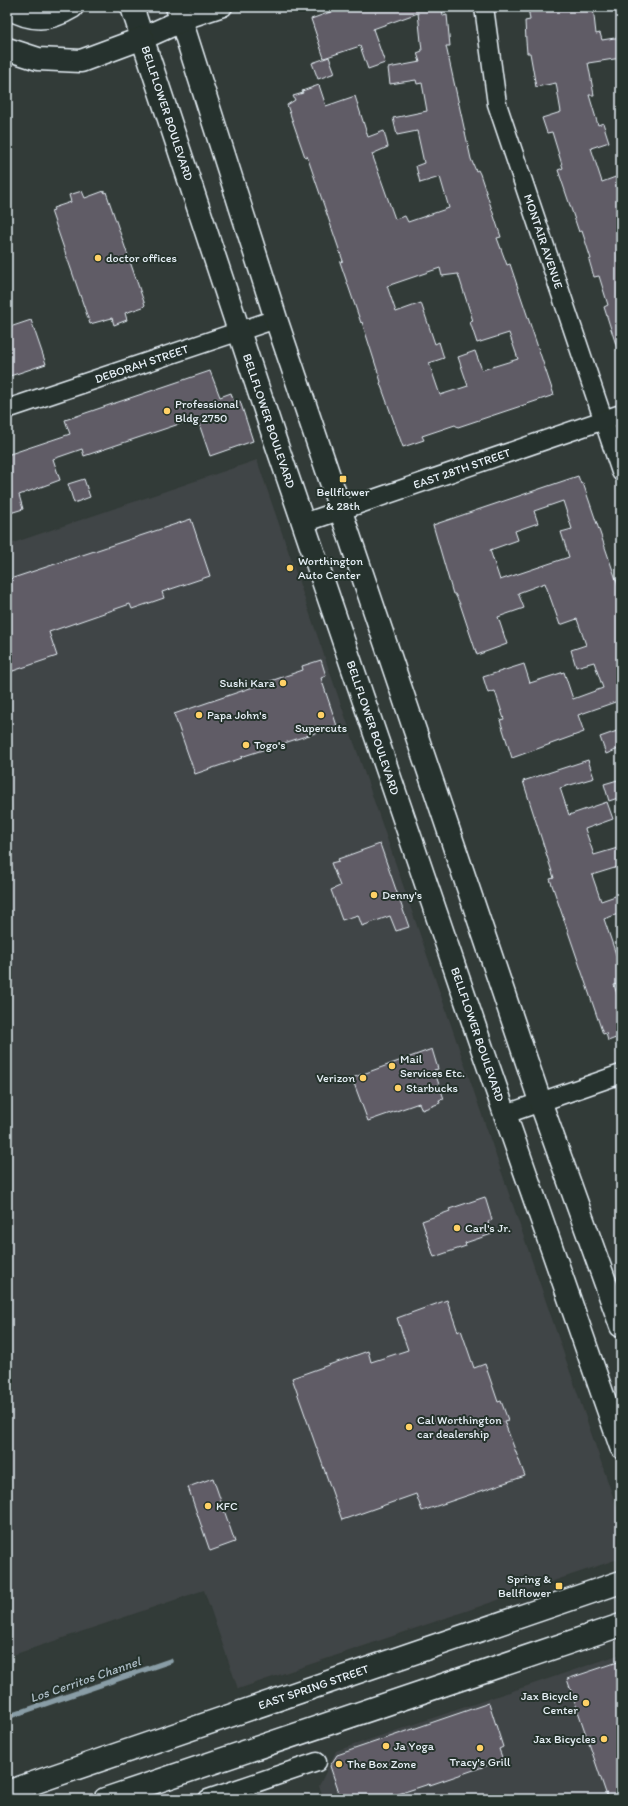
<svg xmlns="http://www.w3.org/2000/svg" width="628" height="1806" viewBox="0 0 628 1806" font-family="Itim,sans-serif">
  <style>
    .built { fill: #404546 }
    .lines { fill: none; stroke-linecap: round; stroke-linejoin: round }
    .stream { stroke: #899da6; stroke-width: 5.5 }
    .building { fill: #615c66; stroke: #e8f1f8; fill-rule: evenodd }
    .minor-casing { stroke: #e8f1f8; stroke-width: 21 }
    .major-casing { stroke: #e8f1f8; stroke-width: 25 }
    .highway-casing { stroke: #e8f1f8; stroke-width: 25 }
    .minor { stroke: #26332d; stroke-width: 18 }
    .major { stroke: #26332d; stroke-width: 22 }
    .highway { stroke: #26332d; stroke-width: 22 }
    .poi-dot { fill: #ffd166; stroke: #26332d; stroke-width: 1.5 }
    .labels { text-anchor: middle; stroke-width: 4; stroke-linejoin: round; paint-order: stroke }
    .street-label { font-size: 12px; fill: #e8f1f8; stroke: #26332d }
    .poi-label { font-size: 12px; fill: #e8f1f8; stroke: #26332d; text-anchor: start }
    .water-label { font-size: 13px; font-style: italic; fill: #a9b9c2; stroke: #26332d }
  </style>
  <rect width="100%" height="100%" fill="#323b38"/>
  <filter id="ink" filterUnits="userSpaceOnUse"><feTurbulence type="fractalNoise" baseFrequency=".025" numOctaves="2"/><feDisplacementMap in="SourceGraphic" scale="8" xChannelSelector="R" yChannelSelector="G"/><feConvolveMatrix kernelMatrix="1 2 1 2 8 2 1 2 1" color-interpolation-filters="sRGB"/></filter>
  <g filter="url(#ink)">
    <g class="built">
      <polygon points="257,460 621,1520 621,1558 238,1689 204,1590 7,1657 7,545"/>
      <polygon points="621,1654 621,1799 324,1799 319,1786 336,1751"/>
    </g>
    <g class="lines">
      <polyline class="stream" points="7,1717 170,1661"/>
    </g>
    <g class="building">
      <path d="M 344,7 L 442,7 L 443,16 L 447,15 L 450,46 L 446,46 L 471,159 L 476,171 L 478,170 L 480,174 L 501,237 L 497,238 L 507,265 L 510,264 L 518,288 L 554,395 L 458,427 L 455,425 L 422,436 L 424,440 L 403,447 L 380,383 L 381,382 L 362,322 L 361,323 L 340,262 L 343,261 L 307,156 L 305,157 L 287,105 L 295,100 L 293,96 L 303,93 L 302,91 L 319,85 L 326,106 L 355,96 L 368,137 L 384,131 L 388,147 L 372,154 L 395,219 L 405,216 L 408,222 L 449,208 L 440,177 L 420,183 L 416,166 L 424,163 L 417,131 L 397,135 L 393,118 L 427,111 L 422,83 L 417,84 L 416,80 L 390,84 L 388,68 L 420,62 L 417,53 L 422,51 L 418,13 L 373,29 L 385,63 L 368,69 L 360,46 L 324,58 L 311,19 ZM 440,268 L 442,276 L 458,274 L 473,321 L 470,322 L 477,343 L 509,333 L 518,359 L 482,370 L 475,351 L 458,357 L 468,386 L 440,395 L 429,363 L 444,358 L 439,342 L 435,344 L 421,303 L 396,312 L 387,286 Z"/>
      <polygon points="528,7 593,7 596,34 600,33 602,40 621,37 621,58 588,63 594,95 589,95 598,125 603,123 609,142 591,148 602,182 621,175 621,351 618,351 604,307 608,305 599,276 594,277 589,260 591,259 582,231 579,232 558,170 563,168 552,132 547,133 542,118 561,112 556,83 536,87 530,53 527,53 526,41 525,21 530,20"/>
      <polygon points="329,57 335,73 318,79 312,63"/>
      <polygon points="82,191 85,198 104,191 104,193 106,192 145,305 143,307 125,313 127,320 114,325 112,318 90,324 51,211 54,210 53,208 71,202 69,195"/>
      <polygon points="31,320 46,364 7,377 7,328"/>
      <polygon points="210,371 220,397 231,393 234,403 240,401 253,441 210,456 197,418 84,456 82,449 53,459 60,480 19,495 23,509 7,514 7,455 70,434 65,420"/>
      <path d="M 578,476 L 581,484 L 583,483 L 621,594 L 621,700 L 578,715 L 584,732 L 512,758 L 500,720 L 504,719 L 495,691 L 488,693 L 483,677 L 524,664 L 530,683 L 564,672 L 573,699 L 603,688 L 594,662 L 576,667 L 571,650 L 586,645 L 577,619 L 560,625 L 545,583 L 518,593 L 524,608 L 498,617 L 507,644 L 477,655 L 460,604 L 455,594 L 453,594 L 433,525 ZM 563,501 L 572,529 L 561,532 L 569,557 L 500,580 L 490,550 L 518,540 L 515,531 L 538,523 L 534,511 Z"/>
      <polygon points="84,479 90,497 74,503 68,484"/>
      <polygon points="191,519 210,576 162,592 164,598 132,609 130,604 49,632 57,656 7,673 7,580"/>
      <polygon points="321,660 326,676 321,678 337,726 241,757 242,758 195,774 174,714 303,670 302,666"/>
      <polygon points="617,731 621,748 606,754 600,737"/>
      <polygon points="588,760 594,778 560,788 569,815 607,802 613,819 585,829 594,855 621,847 621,866 592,875 601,901 621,894 621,913 604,919 621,969 621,983 614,985 621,1006 621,1036 608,1041 606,1033 603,1034 550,879 554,878 523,781"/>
      <polygon points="621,779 621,797 609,801 604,784"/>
      <polygon points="380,844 409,927 396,931 390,916 362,926 358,915 342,920 331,890 340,886 331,863 339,861 338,859"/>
      <polygon points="432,1049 438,1069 434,1070 444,1099 439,1100 440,1103 422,1110 419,1103 368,1121 352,1078"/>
      <polygon points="485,1197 492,1220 488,1222 492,1234 465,1243 466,1246 434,1257 422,1221 450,1211 449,1209"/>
      <polygon points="447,1300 458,1332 461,1330 474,1368 485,1364 498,1402 501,1401 508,1420 504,1421 525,1476 422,1511 416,1494 342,1520 292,1378 368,1351 371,1362 408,1350 397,1318"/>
      <polygon points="213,1478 235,1542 210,1551 188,1487"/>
      <polygon points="621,1661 621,1799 608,1799 567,1679"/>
      <polygon points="489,1703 503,1747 499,1749 503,1760 430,1785 429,1784 383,1799 341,1799 330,1766 337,1755"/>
    </g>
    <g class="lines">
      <g class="minor-casing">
        <g id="minor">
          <path id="s1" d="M 484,7 L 497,104 L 621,472"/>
          <polyline points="181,21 223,7"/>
          <path id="s2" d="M 7,409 L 276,319"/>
          <path id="s3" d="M 304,523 L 621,414"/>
          <polyline points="506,1114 621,1074"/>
          <polyline points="208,1799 317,1762"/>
        </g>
      </g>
      <g class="major-casing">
        <g id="major">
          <path id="s4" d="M 132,7 L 275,440 L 483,1051 L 621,1447"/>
          <polyline points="177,7 276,319 540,1101 621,1326"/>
          <polyline points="143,38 181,21"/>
          <path id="s5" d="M 7,1792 L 621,1582"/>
          <polyline points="105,1799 621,1625"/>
        </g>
      </g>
      <g class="highway-casing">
        <g id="highway">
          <path d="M 7,7 C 31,21 49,21 72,7"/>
          <polyline points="7,49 38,59 81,61 143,38"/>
        </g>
      </g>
      <use href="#minor" class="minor"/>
      <use href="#major" class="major"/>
      <use href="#highway" class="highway"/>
    </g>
  </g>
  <g class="poi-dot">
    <circle cx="98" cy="258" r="4"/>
    <circle cx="167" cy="411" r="4"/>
    <rect x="339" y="475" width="8" height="8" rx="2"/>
    <circle cx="290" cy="568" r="4"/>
    <circle cx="283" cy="683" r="4"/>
    <circle cx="199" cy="715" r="4"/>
    <circle cx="321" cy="715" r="4"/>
    <circle cx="246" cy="745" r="4"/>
    <circle cx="374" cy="895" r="4"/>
    <circle cx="392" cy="1066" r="4"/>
    <circle cx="363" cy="1078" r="4"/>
    <circle cx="398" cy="1088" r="4"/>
    <circle cx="457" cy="1228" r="4"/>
    <circle cx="409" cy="1427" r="4"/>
    <circle cx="208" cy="1506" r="4"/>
    <rect x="555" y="1582" width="8" height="8" rx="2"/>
    <circle cx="586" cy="1703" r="4"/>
    <circle cx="604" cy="1739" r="4"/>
    <circle cx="386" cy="1746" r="4"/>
    <circle cx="480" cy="1748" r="4"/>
    <circle cx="339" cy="1764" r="4"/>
  </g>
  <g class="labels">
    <g class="street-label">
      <text dy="4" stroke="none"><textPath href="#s4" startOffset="112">BELLFLOWER BOULEVARD</textPath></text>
      <text dy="4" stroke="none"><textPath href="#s1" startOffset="243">MONTAIR AVENUE</textPath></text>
      <text dy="4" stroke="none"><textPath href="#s2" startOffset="142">DEBORAH STREET</textPath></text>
      <text dy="4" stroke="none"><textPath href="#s4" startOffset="436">BELLFLOWER BOULEVARD</textPath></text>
      <text dy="4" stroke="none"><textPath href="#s3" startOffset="167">EAST 28TH STREET</textPath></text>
      <text dy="4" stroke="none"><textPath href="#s4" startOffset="760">BELLFLOWER BOULEVARD</textPath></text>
      <text dy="4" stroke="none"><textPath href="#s4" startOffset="1084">BELLFLOWER BOULEVARD</textPath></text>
      <text dy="4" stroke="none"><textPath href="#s5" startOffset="324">EAST SPRING STREET</textPath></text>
    </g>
    <g class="poi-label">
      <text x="106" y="262">doctor offices</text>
      <text x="175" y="408">Professional<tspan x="175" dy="14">Bldg 2750</tspan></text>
      <text x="343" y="496" text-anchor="middle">Bellflower<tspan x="343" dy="14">&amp; 28th</tspan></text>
      <text x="298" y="565">Worthington<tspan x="298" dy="14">Auto Center</tspan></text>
      <text x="275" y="687" text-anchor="end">Sushi Kara</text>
      <text x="207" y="719">Papa John's</text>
      <text x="321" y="732" text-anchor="middle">Supercuts</text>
      <text x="254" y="749">Togo's</text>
      <text x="382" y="899">Denny's</text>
      <text x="400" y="1063">Mail<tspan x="400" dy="14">Services Etc.</tspan></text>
      <text x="355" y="1082" text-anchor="end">Verizon</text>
      <text x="406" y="1092">Starbucks</text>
      <text x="465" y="1232">Carl's Jr.</text>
      <text x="417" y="1424">Cal Worthington<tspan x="417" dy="14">car dealership</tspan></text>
      <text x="216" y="1510">KFC</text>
      <text x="551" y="1583" text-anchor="end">Spring &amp;<tspan x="551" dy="14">Bellflower</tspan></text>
      <text x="578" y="1700" text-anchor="end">Jax Bicycle<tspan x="578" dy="14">Center</tspan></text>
      <text x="596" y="1743" text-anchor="end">Jax Bicycles</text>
      <text x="394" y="1750">Ja Yoga</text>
      <text x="480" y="1766" text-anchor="middle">Tracy's Grill</text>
      <text x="347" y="1768">The Box Zone</text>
    </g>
    <g class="water-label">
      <text transform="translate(85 1679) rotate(-19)" y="5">Los Cerritos Channel</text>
    </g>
  </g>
  <rect width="628" height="1806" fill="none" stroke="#26332d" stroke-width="24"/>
  <rect x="12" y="12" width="604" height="1782" fill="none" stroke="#e8f1f8" stroke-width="1.5" filter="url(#ink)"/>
</svg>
